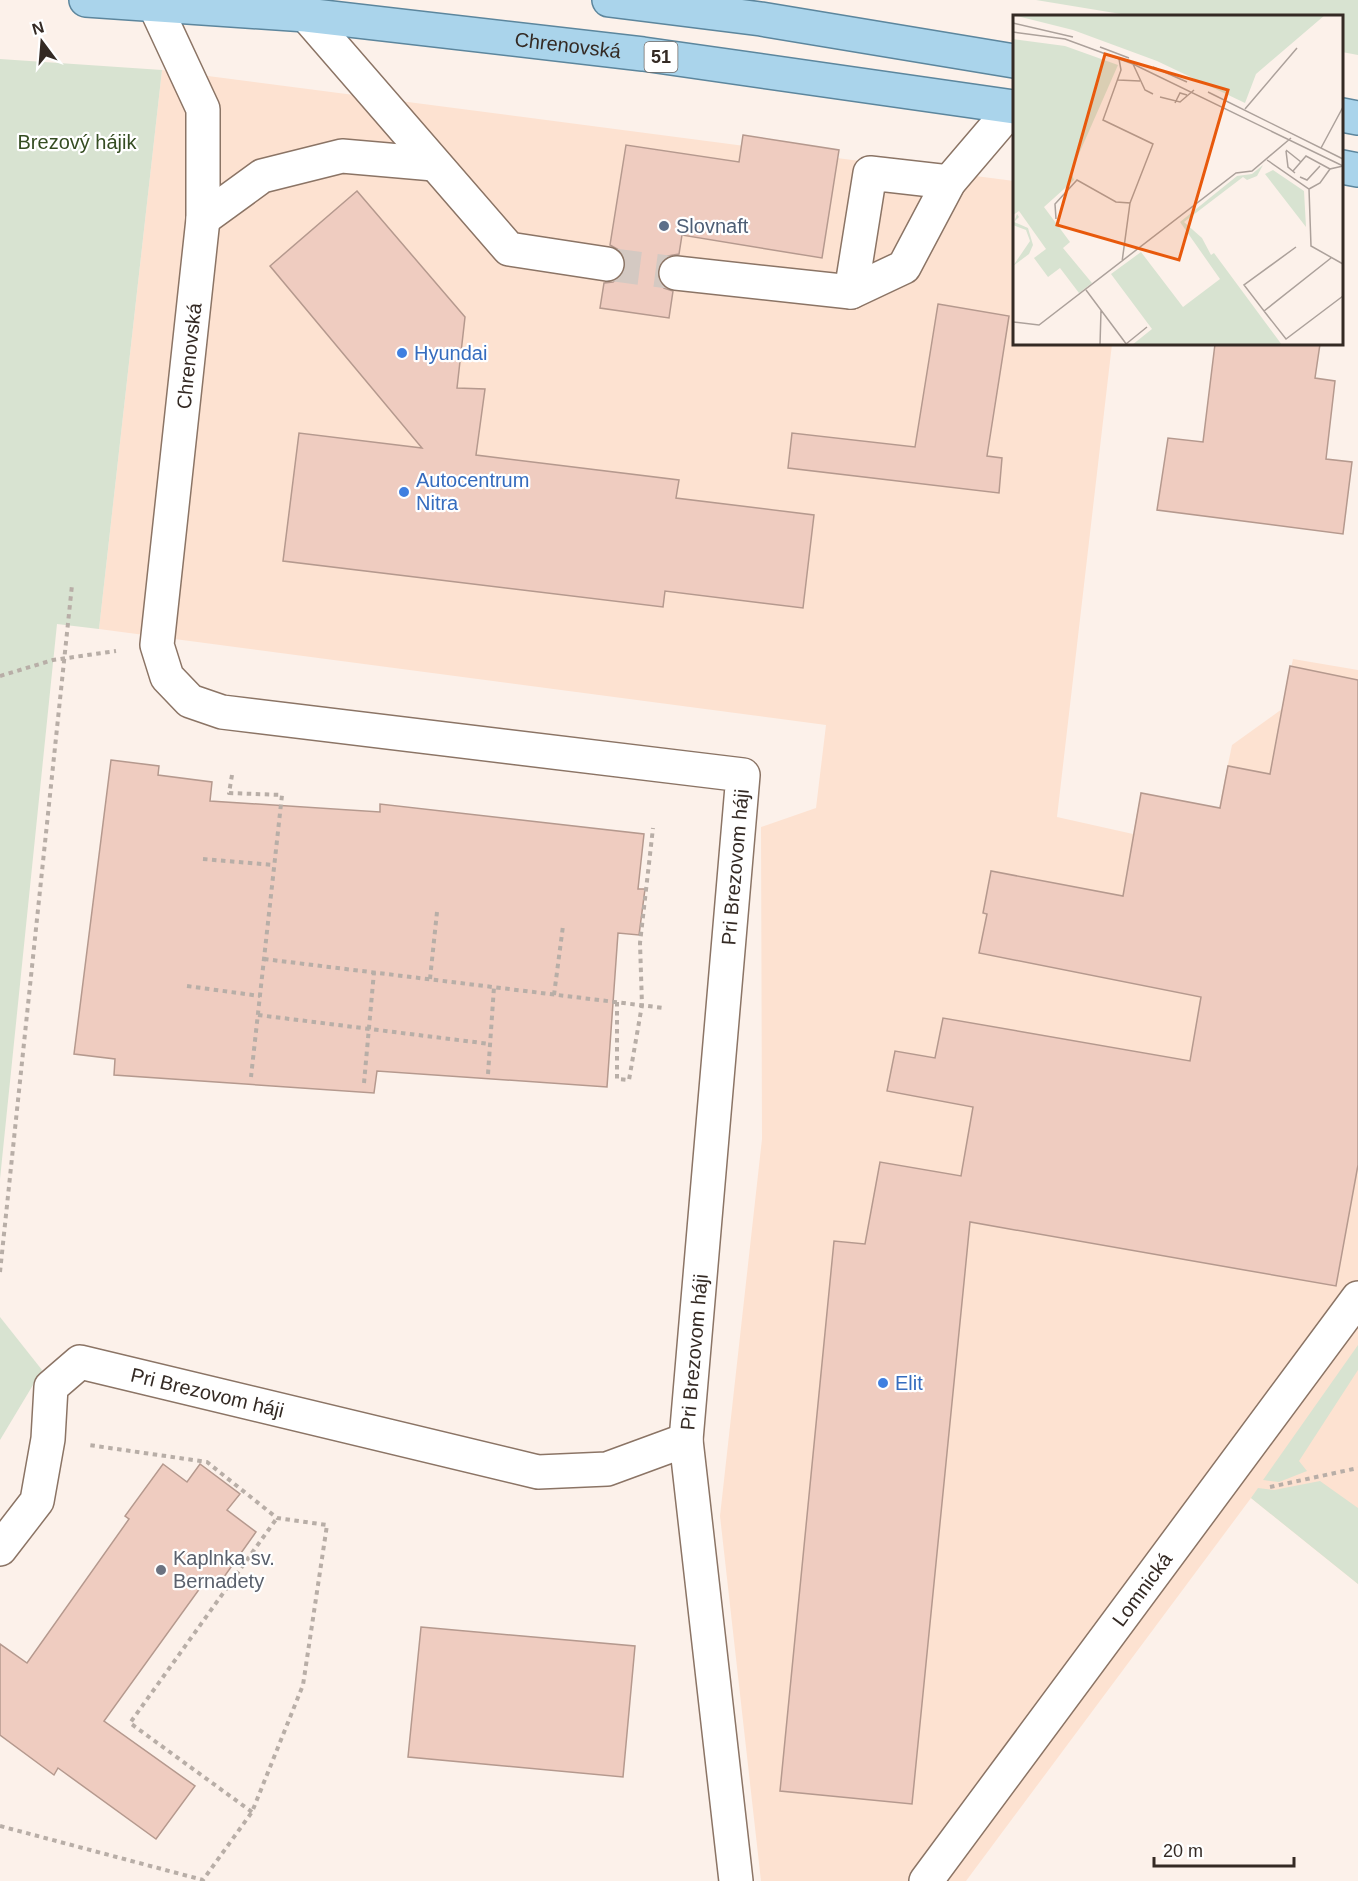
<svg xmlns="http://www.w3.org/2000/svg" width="1358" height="1881" viewBox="0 0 1358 1881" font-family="Arial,sans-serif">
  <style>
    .built { fill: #fde2d1 }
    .green { fill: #d8e3d1 }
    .building { fill: #efccc0; stroke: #b5998e; stroke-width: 1.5 }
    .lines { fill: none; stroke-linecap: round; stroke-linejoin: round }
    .minor-tunnel { stroke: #d4c9c2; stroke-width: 33; stroke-dasharray: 33 16; stroke-linecap: butt }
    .minor-casing { stroke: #8b7465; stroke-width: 36 }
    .major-casing { stroke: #5c869d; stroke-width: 36 }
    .path { stroke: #b8aea7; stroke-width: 4; stroke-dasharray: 4.5 4.5; stroke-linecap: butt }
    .minor { stroke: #fff; stroke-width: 33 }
    .major { stroke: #aad4eb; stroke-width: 33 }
    .service-dot { fill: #5c6f8a; stroke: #fff; stroke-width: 2 }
    .shop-dot { fill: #3f7fe0; stroke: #fff; stroke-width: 2 }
    .worship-dot { fill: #6b7280; stroke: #fff; stroke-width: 2 }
    .labels { text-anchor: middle; stroke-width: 4.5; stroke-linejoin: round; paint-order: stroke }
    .shield { fill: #fff; stroke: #716a66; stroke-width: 1.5 }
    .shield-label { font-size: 18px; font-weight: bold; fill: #342a24 }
    .street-label { font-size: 20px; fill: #342a24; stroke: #fff }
    .park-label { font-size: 20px; fill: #354d22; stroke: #fff }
    .service-label { font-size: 20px; fill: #4e5e75; stroke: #fff; text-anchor: start }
    .shop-label { font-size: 20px; fill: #366cbe; stroke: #fff; text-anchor: start }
    .worship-label { font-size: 20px; fill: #5b616d; stroke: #fff; text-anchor: start }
    .inset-road { fill: none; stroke: #aca19b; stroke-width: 1.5 }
    .view { fill: #e8590c; fill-opacity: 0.15; stroke: #e8590c; stroke-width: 3 }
    .inset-edge { fill: none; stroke: #342a24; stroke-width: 3 }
  </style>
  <rect width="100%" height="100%" fill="#fcf1ea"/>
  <polygon class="built" points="162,70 1014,181 1014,344 1112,344 1057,817 1133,834 1141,793 1219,808 1232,745 1282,709 1293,659 1358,670 1358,1584 1251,1498 966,1881 761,1881 720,1516 762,1139 761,827 816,808 826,725 99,629"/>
  <g class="green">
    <polygon points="1036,0 1358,0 1358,55 1342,52 1342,16 1133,16"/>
    <polygon points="0,59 162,70 99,629 57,624 0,1179"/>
    <polygon points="0,1317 42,1370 0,1440"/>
    <polygon points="1358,1345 1358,1370 1299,1461 1307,1471 1279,1482 1263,1480"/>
    <polygon points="1320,1481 1358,1508 1358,1584 1251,1498 1258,1488 1274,1490"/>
  </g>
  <g class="building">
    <polygon points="743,135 839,150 822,258 682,235 679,254 668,256 661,261 657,270 659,281 664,288 673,291 669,318 600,308 604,283 613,282 621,276 626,266 625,258 619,250 610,245 626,145 739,162"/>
    <polygon points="357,191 465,317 457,388 485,389 476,455 679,480 676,498 814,515 803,608 665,591 663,607 283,561 299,433 422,448 270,266"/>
    <polygon points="938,304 1009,316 987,456 1002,458 999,493 788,468 792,433 915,447"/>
    <polygon points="1215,344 1320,344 1315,378 1335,381 1326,459 1352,462 1343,534 1157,510 1168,438 1203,442"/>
    <polygon points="1290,666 1358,680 1358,1165 1336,1286 970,1222 912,1804 780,1791 834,1241 865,1244 880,1162 961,1176 973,1107 887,1091 895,1051 935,1058 943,1018 1190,1061 1201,997 979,953 987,914 983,913 991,871 1123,896 1141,793 1220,808 1228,766 1270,774"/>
    <polygon points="111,760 159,766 158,775 212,782 210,801 380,812 380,804 644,834 638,889 645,889 639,935 618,933 607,1087 377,1071 374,1093 114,1075 115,1059 74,1054"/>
    <polygon points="163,1464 187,1482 200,1464 240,1494 227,1510 256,1532 219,1584 208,1577 104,1721 195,1786 156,1839 58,1768 54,1775 0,1735 0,1644 27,1663 129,1519 125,1516"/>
    <polygon points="421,1627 635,1646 623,1777 408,1757"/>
  </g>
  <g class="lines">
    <polyline class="minor-tunnel" points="607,264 676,273"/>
    <g class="minor-casing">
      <g id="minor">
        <polyline points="155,6 203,109 203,219 157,645 167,677 190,701 222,712 743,775 686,1440"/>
        <polyline points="306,15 509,249 607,264"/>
        <polyline points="203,219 262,176 342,156 434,164"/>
        <polyline points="676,273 851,292 904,267 949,182 1013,107"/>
        <polyline points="851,292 870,173 949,182"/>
        <path id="s1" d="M 0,1549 L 37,1501 L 48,1439 L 51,1387 L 80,1362 L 538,1472 L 607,1469 L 686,1440 L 736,1881"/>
        <path id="s2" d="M 926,1881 L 1358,1298"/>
      </g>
    </g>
    <g class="major-casing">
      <g id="major">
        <path id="s3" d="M 86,0 L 306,15 L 643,54 L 1014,107"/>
        <polyline points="609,0 761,19 1014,61"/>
        <polyline points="1342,115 1358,118"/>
        <polyline points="1342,167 1358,170"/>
      </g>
    </g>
    <g class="path">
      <polyline points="0,676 53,660 116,651"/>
      <polyline points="232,775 229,793 282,795 251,1077"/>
      <polyline points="203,859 274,865"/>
      <polyline points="264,959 664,1008"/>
      <polyline points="430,979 437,912"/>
      <polyline points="187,986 260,996"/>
      <polyline points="554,995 563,926"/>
      <polyline points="617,1002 617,1079 629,1080 642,1005 640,943 653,828"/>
      <polyline points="258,1015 490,1044"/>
      <polyline points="488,1074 494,987"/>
      <polyline points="364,1083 374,972"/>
      <polyline points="0,1272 72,585"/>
      <polyline points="1270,1487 1358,1468"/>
      <polyline points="252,1812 130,1723 277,1518"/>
      <polyline points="0,1826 203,1880 252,1812 303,1685 327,1525 277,1518 207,1462 89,1445"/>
    </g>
    <use href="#minor" class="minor"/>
    <use href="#major" class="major"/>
  </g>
  <circle class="service-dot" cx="664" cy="226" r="6"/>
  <g class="shop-dot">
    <circle cx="402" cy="353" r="6"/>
    <circle cx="404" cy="492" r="6"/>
    <circle cx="883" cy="1383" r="6"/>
  </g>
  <circle class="worship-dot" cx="161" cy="1570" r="6"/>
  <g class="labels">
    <rect class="shield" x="644.5" y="42" width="33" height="30" rx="4.5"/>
    <g class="shield-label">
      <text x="661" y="63">51</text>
    </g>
    <g class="street-label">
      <text dy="7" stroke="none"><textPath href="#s3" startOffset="484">Chrenovská</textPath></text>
      <text transform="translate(189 356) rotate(-84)" y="7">Chrenovská</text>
      <text transform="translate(735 867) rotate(-85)" y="7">Pri Brezovom háji</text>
      <text transform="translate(694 1352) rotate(-85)" y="7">Pri Brezovom háji</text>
      <text dy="7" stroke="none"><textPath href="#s1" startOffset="345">Pri Brezovom háji</textPath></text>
      <text dy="7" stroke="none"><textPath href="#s2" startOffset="363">Lomnická</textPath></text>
    </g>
    <g class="park-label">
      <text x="77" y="149">Brezový hájik</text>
    </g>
    <g class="service-label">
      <text x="676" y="233">Slovnaft</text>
    </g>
    <g class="shop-label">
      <text x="414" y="360">Hyundai</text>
      <text x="416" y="487">Autocentrum<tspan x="416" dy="23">Nitra</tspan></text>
      <text x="895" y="1390">Elit</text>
    </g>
    <g class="worship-label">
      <text x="173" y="1565">Kaplnka sv.<tspan x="173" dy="23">Bernadety</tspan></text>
    </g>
  </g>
  <g transform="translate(1013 15)">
    <rect width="330" height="330" fill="#fcf1ea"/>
    <path d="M 0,0 L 312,0 L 243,59 L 232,88 L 144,46 L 60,15 ZM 0,24 L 52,31 L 105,50 L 58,157 L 61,165 L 31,192 L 57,227 L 50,233 L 79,268 L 66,278 L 47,253 L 35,262 L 21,243 L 33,234 L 6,196 L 0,200 ZM 250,150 L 244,161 L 234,165 L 230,162 L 171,207 L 189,223 L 198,240 L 201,238 L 269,330 L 119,330 L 139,314 L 98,259 L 128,237 L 170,292 L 207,264 L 167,207 L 224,161 L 239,159 ZM 260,155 L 291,176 L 293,212 L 252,159 ZM 4,199 L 6,202 L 1,207 L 15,213 L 20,230 L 16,239 L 0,251 L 17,226 L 13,215 L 0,210 Z" fill="#d8e3d1"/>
    <path class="inset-road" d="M 0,8 L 60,22M 0,17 L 52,24 L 120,49 L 330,151M 87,32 L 116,43M 106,44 L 108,55 L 90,105 L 140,129 L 117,188M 120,49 L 132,75 L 140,79M 140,52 L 174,67M 105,65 L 127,66M 195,77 L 330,144M 147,82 L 167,87 L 181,75M 162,88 L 167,78 L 174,80M 232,94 L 284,33M 308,133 L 330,92M 273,135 L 288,147M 273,136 L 275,152 L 282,158M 254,145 L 296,174 L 307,168 L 317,154 L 330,151M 280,156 L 293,141 L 317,154M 287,162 L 294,165 L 307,151M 296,174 L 298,231 L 330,249M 43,204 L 42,189 L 64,165 L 103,187 L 117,188 L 109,247M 283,232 L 231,270 L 251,296 L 318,243M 73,275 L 114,330M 251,296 L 273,324 L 330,281M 0,307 L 26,310 L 223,158 L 239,156 L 278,123M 113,329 L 134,312M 87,330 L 88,295"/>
    <path class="view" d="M 92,39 L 215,75 L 166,245 L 44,210 Z"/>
    <rect width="330" height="330" class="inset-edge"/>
  </g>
  <g transform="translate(42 42) rotate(344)" stroke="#ffffff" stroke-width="4.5" paint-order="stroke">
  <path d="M0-4.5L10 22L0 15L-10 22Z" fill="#342a24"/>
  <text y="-9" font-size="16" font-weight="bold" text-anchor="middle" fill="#342a24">N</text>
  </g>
  <path d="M1154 1857v9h140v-9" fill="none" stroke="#342a24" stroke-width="3"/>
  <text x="1163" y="1857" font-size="18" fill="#342a24" stroke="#ffffff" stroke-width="4.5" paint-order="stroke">20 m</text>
</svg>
